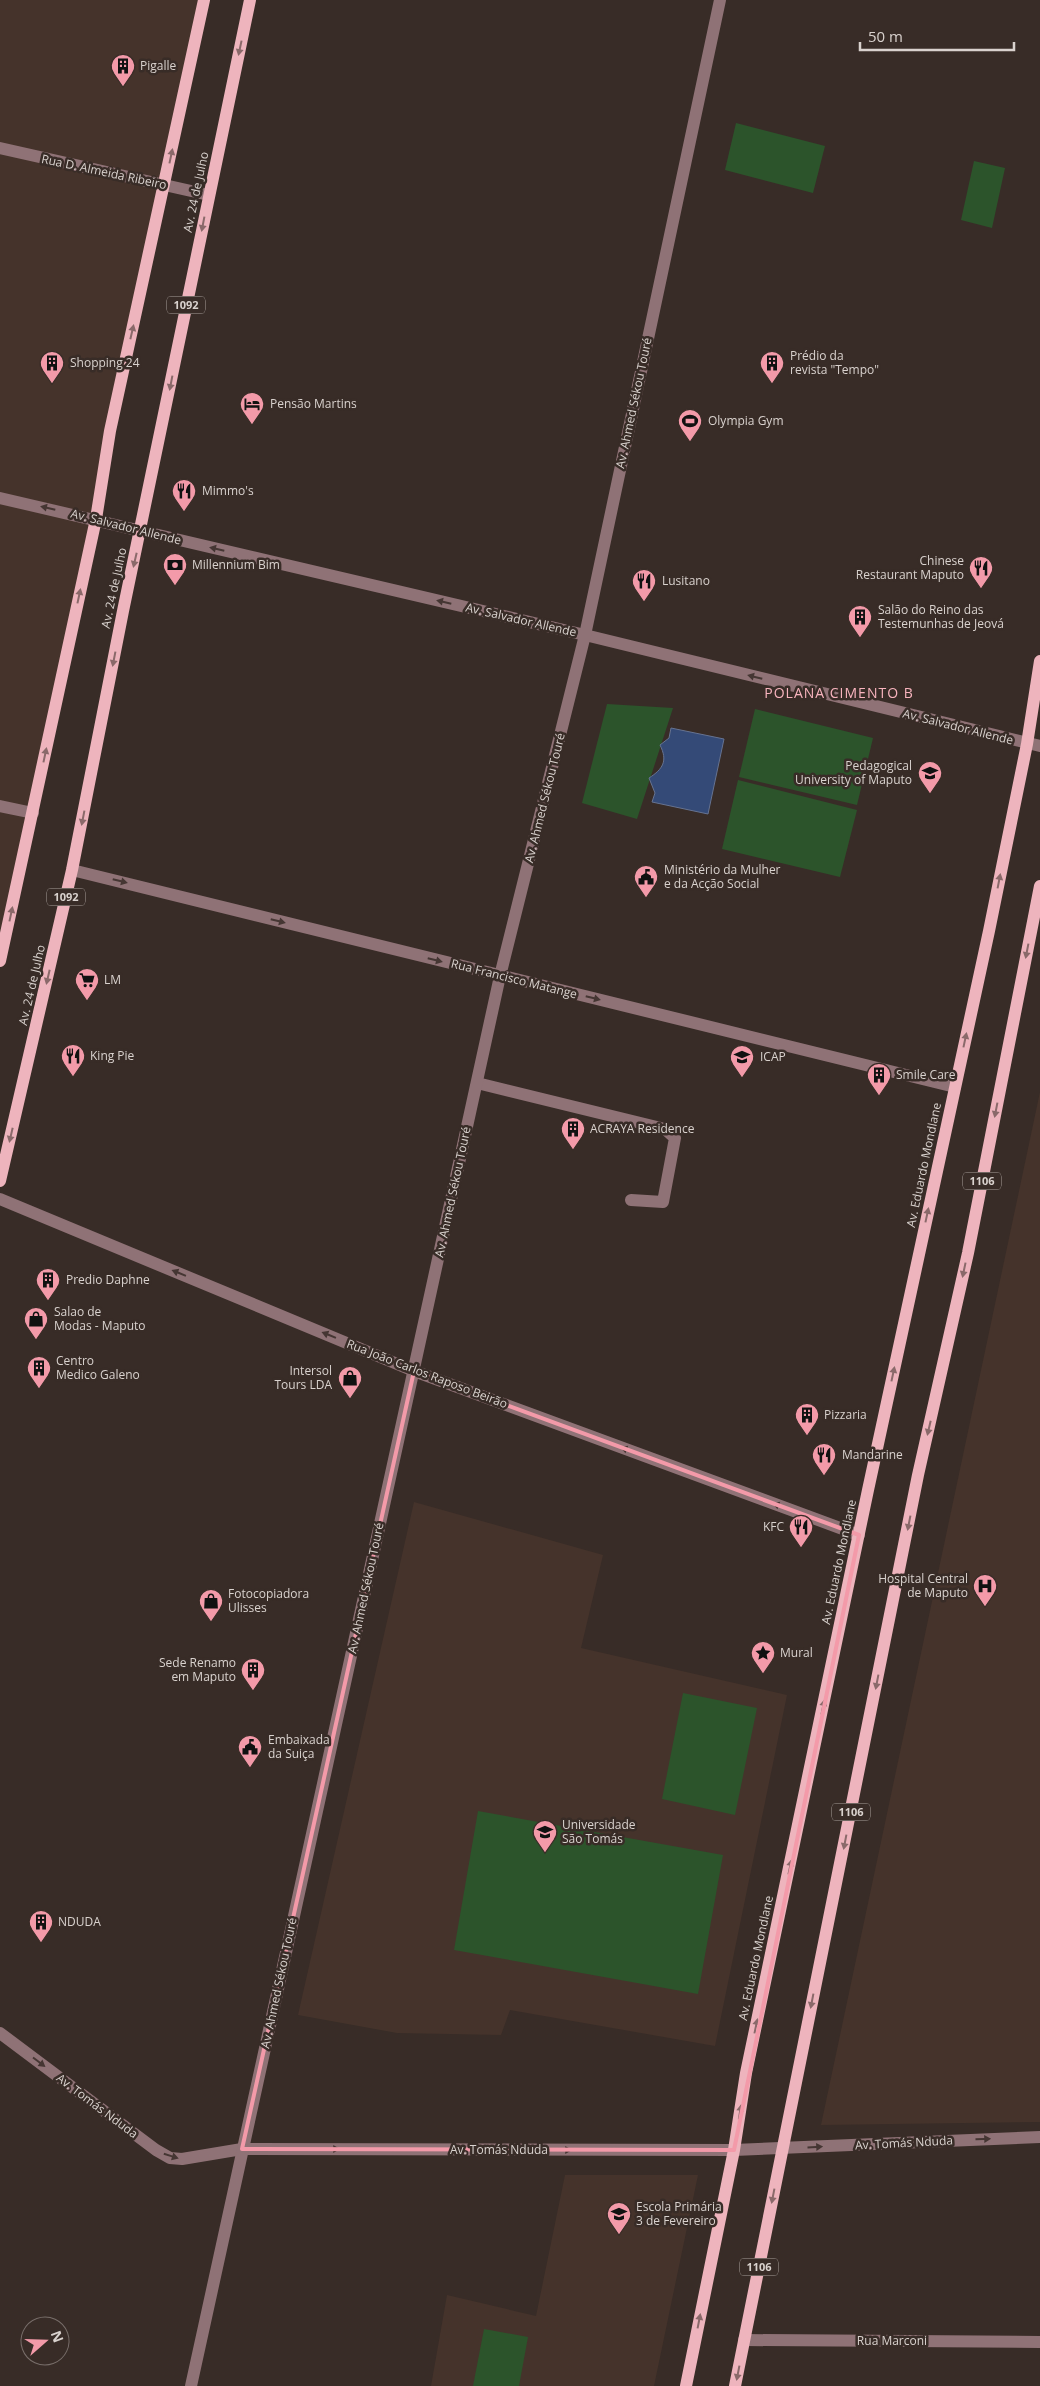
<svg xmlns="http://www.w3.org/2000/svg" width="1040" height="2386" viewBox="0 0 1040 2386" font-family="'Open Sans',sans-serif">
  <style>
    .built { fill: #45332b }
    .green { fill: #2c542b }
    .water { fill: #344a77; stroke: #667391 }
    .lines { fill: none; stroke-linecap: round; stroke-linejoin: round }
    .minor { stroke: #8f7276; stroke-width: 12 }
    .major { stroke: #eeb4bd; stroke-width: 12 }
    .oneway { fill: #8a696a }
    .oneway2 { fill: #453633 }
    .marked { fill: none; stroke: #f39aa9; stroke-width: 4; stroke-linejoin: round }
    .labels { text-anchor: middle; stroke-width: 5; stroke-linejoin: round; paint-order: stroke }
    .shield { fill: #382c27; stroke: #a9a09c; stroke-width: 1 }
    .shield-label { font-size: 11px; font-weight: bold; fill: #d9d2ce }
    .poi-label { font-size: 12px; fill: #d9d2ce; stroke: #382c27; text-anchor: start }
    .street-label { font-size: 12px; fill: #d9d2ce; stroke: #382c27 }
    .neighbourhood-label { font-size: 14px; letter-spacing: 1px; fill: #f8b4be; stroke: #382c27 }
  </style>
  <rect width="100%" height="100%" fill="#382c27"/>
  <g class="built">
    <polygon points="0,0 210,0 0,935"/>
    <polygon points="1040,1092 1040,2122 821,2125"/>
    <polygon points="414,1502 603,1555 581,1648 787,1695 715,2046 510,2010 501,2035 397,2033 298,2015"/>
    <polygon points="565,2175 698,2175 654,2386 431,2386 447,2295 536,2316"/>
  </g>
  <g class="green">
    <polygon points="736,123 825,146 813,193 725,170"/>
    <polygon points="974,161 1005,168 992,228 961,220"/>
    <polygon points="607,704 673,708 637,819 582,803"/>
    <polygon points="755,709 873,738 857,805 739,777"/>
    <polygon points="738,780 857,810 840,877 722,849"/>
    <polygon points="683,1693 757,1708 735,1815 662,1799"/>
    <polygon points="478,1811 723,1855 698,1994 454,1950"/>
    <polygon points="484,2329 528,2337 519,2386 473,2386"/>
  </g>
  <path class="water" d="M 671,728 L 724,739 L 708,814 L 652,802 L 655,793 L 649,778 C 663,769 668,761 660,745 L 669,738 Z"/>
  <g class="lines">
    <g class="minor">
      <polyline points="0,148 209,195"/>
      <polyline points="0,498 585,635 1040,746"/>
      <polyline points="0,806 33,813"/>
      <polyline points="72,870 955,1087"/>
      <polyline points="477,1083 665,1129 675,1138 663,1202 631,1200"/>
      <polyline points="0,1199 414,1371 859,1535"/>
      <polyline points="0,2033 156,2150 170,2158 182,2159 242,2149 734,2150 1040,2137"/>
      <polyline points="744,2340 1040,2342"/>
      <polyline points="191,2386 500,976 585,635 720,0"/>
    </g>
    <g class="major">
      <polyline points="0,961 96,519 110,431 204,0"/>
      <polyline points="0,1181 72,870 123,611 250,0"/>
      <polyline points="686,2386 734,2150 746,2073 868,1490 989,931 1027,744 1040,661"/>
      <polyline points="735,2386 918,1475 968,1253 1040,886"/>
    </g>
  </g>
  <defs><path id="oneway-solid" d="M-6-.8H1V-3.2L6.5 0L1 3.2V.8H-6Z" transform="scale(1.25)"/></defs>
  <g class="oneway">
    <use href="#oneway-solid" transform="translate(240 48) rotate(102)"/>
    <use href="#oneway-solid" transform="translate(171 156) rotate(-78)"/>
    <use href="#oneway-solid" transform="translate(203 224) rotate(101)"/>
    <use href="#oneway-solid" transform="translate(132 332) rotate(-77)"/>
    <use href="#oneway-solid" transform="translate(171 383) rotate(101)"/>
    <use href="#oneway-solid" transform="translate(135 560) rotate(103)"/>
    <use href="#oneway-solid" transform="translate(79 596) rotate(-78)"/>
    <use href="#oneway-solid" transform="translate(114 659) rotate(101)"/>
    <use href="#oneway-solid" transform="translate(45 755) rotate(-78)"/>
    <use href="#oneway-solid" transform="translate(83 818) rotate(101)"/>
    <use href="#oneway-solid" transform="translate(999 881) rotate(-79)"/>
    <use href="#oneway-solid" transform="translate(11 914) rotate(-78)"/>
    <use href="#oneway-solid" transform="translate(1027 951) rotate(101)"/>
    <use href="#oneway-solid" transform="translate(48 977) rotate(103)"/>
    <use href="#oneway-solid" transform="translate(965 1040) rotate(-78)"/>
    <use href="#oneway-solid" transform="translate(996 1110) rotate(101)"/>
    <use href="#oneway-solid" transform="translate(11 1135) rotate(103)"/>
    <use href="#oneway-solid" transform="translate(927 1215) rotate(-78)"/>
    <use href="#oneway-solid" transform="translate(964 1270) rotate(102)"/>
    <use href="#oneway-solid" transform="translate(893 1374) rotate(-78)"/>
    <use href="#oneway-solid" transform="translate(929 1428) rotate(103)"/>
    <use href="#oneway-solid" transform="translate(909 1523) rotate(101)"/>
    <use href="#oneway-solid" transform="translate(877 1682) rotate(101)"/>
    <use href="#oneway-solid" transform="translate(823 1707) rotate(-78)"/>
    <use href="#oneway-solid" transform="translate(845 1842) rotate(101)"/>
    <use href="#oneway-solid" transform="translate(790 1867) rotate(-78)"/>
    <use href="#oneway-solid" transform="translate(812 2001) rotate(101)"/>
    <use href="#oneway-solid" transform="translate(756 2026) rotate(-78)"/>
    <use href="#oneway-solid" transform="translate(740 2112) rotate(-81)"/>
    <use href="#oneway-solid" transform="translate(773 2196) rotate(101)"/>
    <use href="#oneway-solid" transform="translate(699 2321) rotate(-79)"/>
    <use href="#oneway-solid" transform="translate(738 2373) rotate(101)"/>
  </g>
  <g class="oneway2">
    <use href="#oneway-solid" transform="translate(48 508) rotate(-167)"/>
    <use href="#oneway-solid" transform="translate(217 549) rotate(-167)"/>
    <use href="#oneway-solid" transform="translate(444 602) rotate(-167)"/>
    <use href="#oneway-solid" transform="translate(755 677) rotate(-166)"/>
    <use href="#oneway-solid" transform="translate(120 881) rotate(14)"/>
    <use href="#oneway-solid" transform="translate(278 921) rotate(14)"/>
    <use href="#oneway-solid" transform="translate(435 960) rotate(14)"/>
    <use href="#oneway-solid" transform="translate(593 998) rotate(14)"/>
    <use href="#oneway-solid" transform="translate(179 1273) rotate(-158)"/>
    <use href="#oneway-solid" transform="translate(329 1335) rotate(-158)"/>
    <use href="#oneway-solid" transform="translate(628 1450) rotate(-160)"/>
    <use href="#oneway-solid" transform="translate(780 1506) rotate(-160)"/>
    <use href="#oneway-solid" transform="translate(39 2062) rotate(37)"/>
    <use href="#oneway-solid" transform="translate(983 2139) rotate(-2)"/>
    <use href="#oneway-solid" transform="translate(815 2147) rotate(-3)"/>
    <use href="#oneway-solid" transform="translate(332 2149)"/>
    <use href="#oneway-solid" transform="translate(564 2150)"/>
    <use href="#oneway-solid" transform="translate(171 2156) rotate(17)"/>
  </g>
  <path class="marked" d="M 414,1371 L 859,1535 L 734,2150 L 242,2149 Z"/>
  <defs>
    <g id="building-pin" transform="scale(1.25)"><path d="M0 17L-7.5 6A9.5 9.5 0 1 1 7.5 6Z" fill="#f39aa9" stroke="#382c27"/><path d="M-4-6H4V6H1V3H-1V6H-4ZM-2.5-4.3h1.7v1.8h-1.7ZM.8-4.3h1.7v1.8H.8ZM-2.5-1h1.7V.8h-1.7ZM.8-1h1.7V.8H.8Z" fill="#111"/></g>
    <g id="hotel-pin" transform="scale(1.25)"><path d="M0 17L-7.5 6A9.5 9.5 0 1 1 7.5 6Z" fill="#f39aa9" stroke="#382c27"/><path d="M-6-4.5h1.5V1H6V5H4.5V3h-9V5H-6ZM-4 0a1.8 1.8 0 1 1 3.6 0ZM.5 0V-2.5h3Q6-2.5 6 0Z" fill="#111"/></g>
    <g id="stadium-pin" transform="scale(1.25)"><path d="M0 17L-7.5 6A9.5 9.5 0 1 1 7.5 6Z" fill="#f39aa9" stroke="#382c27"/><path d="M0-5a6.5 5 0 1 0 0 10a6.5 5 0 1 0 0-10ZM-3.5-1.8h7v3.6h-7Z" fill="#111"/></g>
    <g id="restaurant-pin" transform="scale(1.25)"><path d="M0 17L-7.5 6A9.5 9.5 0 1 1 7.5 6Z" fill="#f39aa9" stroke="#382c27"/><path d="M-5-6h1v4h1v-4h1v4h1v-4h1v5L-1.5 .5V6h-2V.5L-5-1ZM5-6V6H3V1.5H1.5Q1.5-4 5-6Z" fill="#111"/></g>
    <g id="bank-pin" transform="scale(1.25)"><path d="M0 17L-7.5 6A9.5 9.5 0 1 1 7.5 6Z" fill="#f39aa9" stroke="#382c27"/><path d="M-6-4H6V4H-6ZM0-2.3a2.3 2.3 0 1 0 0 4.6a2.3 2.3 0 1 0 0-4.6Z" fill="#111"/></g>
    <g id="university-pin" transform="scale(1.25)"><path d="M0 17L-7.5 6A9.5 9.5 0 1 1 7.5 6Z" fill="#f39aa9" stroke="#382c27"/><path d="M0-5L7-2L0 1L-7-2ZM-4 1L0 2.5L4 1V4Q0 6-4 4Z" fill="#111"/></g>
    <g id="civic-pin" transform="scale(1.25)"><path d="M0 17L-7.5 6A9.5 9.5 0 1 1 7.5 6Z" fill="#f39aa9" stroke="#382c27"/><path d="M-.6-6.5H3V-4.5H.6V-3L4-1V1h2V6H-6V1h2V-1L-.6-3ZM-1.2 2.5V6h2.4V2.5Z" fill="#111"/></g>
    <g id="supermarket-pin" transform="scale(1.25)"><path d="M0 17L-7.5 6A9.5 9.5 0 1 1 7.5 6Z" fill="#f39aa9" stroke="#382c27"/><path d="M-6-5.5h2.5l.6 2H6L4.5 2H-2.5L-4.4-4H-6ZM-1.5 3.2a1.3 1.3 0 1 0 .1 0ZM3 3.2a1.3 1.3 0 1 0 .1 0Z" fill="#111"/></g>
    <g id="shop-pin" transform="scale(1.25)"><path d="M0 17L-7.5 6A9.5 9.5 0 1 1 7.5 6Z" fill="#f39aa9" stroke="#382c27"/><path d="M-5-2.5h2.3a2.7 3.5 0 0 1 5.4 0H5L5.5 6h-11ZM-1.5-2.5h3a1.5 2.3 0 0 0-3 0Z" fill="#111"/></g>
    <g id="hospital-pin" transform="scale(1.25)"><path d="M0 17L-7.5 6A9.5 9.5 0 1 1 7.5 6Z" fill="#f39aa9" stroke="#382c27"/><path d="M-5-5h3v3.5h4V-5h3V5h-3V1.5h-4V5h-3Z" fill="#111"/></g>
    <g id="sight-pin" transform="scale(1.25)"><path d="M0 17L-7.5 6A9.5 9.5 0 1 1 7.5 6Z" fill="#f39aa9" stroke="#382c27"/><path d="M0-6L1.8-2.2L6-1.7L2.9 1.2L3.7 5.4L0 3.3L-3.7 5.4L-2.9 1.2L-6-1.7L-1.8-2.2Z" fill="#111"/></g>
    <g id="school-pin" transform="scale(1.25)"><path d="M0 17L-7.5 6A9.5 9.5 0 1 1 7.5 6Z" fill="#f39aa9" stroke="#382c27"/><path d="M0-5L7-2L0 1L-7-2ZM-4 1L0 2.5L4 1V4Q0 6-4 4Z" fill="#111"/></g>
  </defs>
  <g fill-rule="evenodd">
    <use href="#building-pin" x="123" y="66"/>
    <use href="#building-pin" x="52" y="363"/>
    <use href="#building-pin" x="772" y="363"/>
    <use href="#hotel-pin" x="252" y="404"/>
    <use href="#stadium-pin" x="690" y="421"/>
    <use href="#restaurant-pin" x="184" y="491"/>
    <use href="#bank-pin" x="175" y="565"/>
    <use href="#restaurant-pin" x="981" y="568"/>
    <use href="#restaurant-pin" x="644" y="581"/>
    <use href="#building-pin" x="860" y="617"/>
    <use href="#university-pin" x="930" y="773"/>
    <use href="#civic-pin" x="646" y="877"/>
    <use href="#supermarket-pin" x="87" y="980"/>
    <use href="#restaurant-pin" x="73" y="1056"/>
    <use href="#university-pin" x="742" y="1057"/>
    <use href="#building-pin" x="879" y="1075"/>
    <use href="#building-pin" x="573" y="1129"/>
    <use href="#building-pin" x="48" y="1280"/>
    <use href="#shop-pin" x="36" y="1319"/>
    <use href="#building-pin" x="39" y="1368"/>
    <use href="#shop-pin" x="350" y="1378"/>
    <use href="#building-pin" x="807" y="1415"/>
    <use href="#restaurant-pin" x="824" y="1455"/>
    <use href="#restaurant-pin" x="801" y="1527"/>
    <use href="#hospital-pin" x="985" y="1586"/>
    <use href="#shop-pin" x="211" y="1601"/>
    <use href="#sight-pin" x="763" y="1653"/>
    <use href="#building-pin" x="253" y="1670"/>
    <use href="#civic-pin" x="250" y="1747"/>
    <use href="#university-pin" x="545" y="1832"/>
    <use href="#building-pin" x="41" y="1922"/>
    <use href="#school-pin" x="619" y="2214"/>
  </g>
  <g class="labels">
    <g class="shield">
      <rect x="167" y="296.5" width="38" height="17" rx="4"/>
      <rect x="47" y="888.5" width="38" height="17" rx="4"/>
      <rect x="963" y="1172.5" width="38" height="17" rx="4"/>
      <rect x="832" y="1803.5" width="38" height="17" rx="4"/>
      <rect x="740" y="2258.5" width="38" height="17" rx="4"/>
    </g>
    <g class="shield-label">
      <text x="186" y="309">1092</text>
      <text x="66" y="901">1092</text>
      <text x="982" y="1185">1106</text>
      <text x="851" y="1816">1106</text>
      <text x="759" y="2271">1106</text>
    </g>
    <g class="poi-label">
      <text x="140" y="70">Pigalle</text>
      <text x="790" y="360">Prédio da<tspan x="790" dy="14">revista "Tempo"</tspan></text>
      <text x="70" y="367">Shopping 24</text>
      <text x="270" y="408">Pensão Martins</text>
      <text x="708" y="425">Olympia Gym</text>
      <text x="202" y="495">Mimmo's</text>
      <text x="964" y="565" text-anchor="end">Chinese<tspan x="964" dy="14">Restaurant Maputo</tspan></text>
      <text x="192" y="569">Millennium Bim</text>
      <text x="662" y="585">Lusitano</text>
      <text x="878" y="614">Salão do Reino das<tspan x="878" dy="14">Testemunhas de Jeová</tspan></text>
      <text x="912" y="770" text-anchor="end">Pedagogical<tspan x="912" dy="14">University of Maputo</tspan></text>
      <text x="664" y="874">Ministério da Mulher<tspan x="664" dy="14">e da Acção Social</tspan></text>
      <text x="104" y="984">LM</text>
      <text x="90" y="1060">King Pie</text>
      <text x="760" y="1061">ICAP</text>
      <text x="896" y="1079">Smile Care</text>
      <text x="590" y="1133">ACRAYA Residence</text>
      <text x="66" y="1284">Predio Daphne</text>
      <text x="54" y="1316">Salao de<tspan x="54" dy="14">Modas - Maputo</tspan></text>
      <text x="56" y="1365">Centro<tspan x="56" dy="14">Medico Galeno</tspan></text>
      <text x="332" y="1375" text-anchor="end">Intersol<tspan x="332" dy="14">Tours LDA</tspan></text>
      <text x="824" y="1419">Pizzaria</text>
      <text x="842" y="1459">Mandarine</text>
      <text x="784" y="1531" text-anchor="end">KFC</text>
      <text x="968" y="1583" text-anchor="end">Hospital Central<tspan x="968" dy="14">de Maputo</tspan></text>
      <text x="228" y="1598">Fotocopiadora<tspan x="228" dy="14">Ulisses</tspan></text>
      <text x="780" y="1657">Mural</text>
      <text x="236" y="1667" text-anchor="end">Sede Renamo<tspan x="236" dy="14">em Maputo</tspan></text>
      <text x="268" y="1744">Embaixada<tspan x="268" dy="14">da Suiça</tspan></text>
      <text x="562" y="1829">Universidade<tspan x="562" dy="14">São Tomás</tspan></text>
      <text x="58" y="1926">NDUDA</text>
      <text x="636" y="2211">Escola Primária<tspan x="636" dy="14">3 de Fevereiro</tspan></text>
    </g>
    <g class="street-label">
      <text transform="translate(104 172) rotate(12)" y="4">Rua D. Almeida Ribeiro</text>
      <text transform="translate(196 192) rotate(-78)" y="4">Av. 24 de Julho</text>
      <text transform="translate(634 403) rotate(-78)" y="4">Av. Ahmed Sékou Touré</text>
      <text transform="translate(126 527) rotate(14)" y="4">Av. Salvador Allende</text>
      <text transform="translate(114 588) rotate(-78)" y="4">Av. 24 de Julho</text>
      <text transform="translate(521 620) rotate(13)" y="4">Av. Salvador Allende</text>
      <text transform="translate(958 727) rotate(14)" y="4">Av. Salvador Allende</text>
      <text transform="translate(545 798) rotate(-76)" y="4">Av. Ahmed Sékou Touré</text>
      <text transform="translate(514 979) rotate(14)" y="4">Rua Francisco Matange</text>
      <text transform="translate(32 985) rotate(-77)" y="4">Av. 24 de Julho</text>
      <text transform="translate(924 1165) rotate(-78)" y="4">Av. Eduardo Mondlane</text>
      <text transform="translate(453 1192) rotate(-78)" y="4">Av. Ahmed Sékou Touré</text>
      <text transform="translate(427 1374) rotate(21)" y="4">Rua João Carlos Raposo Beirão</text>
      <text transform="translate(839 1562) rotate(-78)" y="4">Av. Eduardo Mondlane</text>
      <text transform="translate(366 1588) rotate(-78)" y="4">Av. Ahmed Sékou Touré</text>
      <text transform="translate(756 1958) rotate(-78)" y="4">Av. Eduardo Mondlane</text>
      <text transform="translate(279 1983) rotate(-78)" y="4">Av. Ahmed Sékou Touré</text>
      <text transform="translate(97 2106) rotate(37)" y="4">Av. Tomás Nduda</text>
      <text transform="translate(904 2143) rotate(-3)" y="4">Av. Tomás Nduda</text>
      <text x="499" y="2154">Av. Tomás Nduda</text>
      <text x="892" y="2345">Rua Marconi</text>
    </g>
    <g class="neighbourhood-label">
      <text x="839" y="698">POLANA CIMENTO B</text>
    </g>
  </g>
  <g transform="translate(45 2341) rotate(70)"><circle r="24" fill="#382c27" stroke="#786e6a"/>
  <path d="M0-4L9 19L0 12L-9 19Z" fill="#f39aa9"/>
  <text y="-8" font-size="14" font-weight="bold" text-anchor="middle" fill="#d9d2ce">N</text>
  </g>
  <path d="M860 42v8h154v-8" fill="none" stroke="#d9d2ce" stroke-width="2.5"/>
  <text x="868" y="42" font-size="15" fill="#d9d2ce" stroke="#382c27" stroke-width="4" paint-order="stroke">50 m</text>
</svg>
